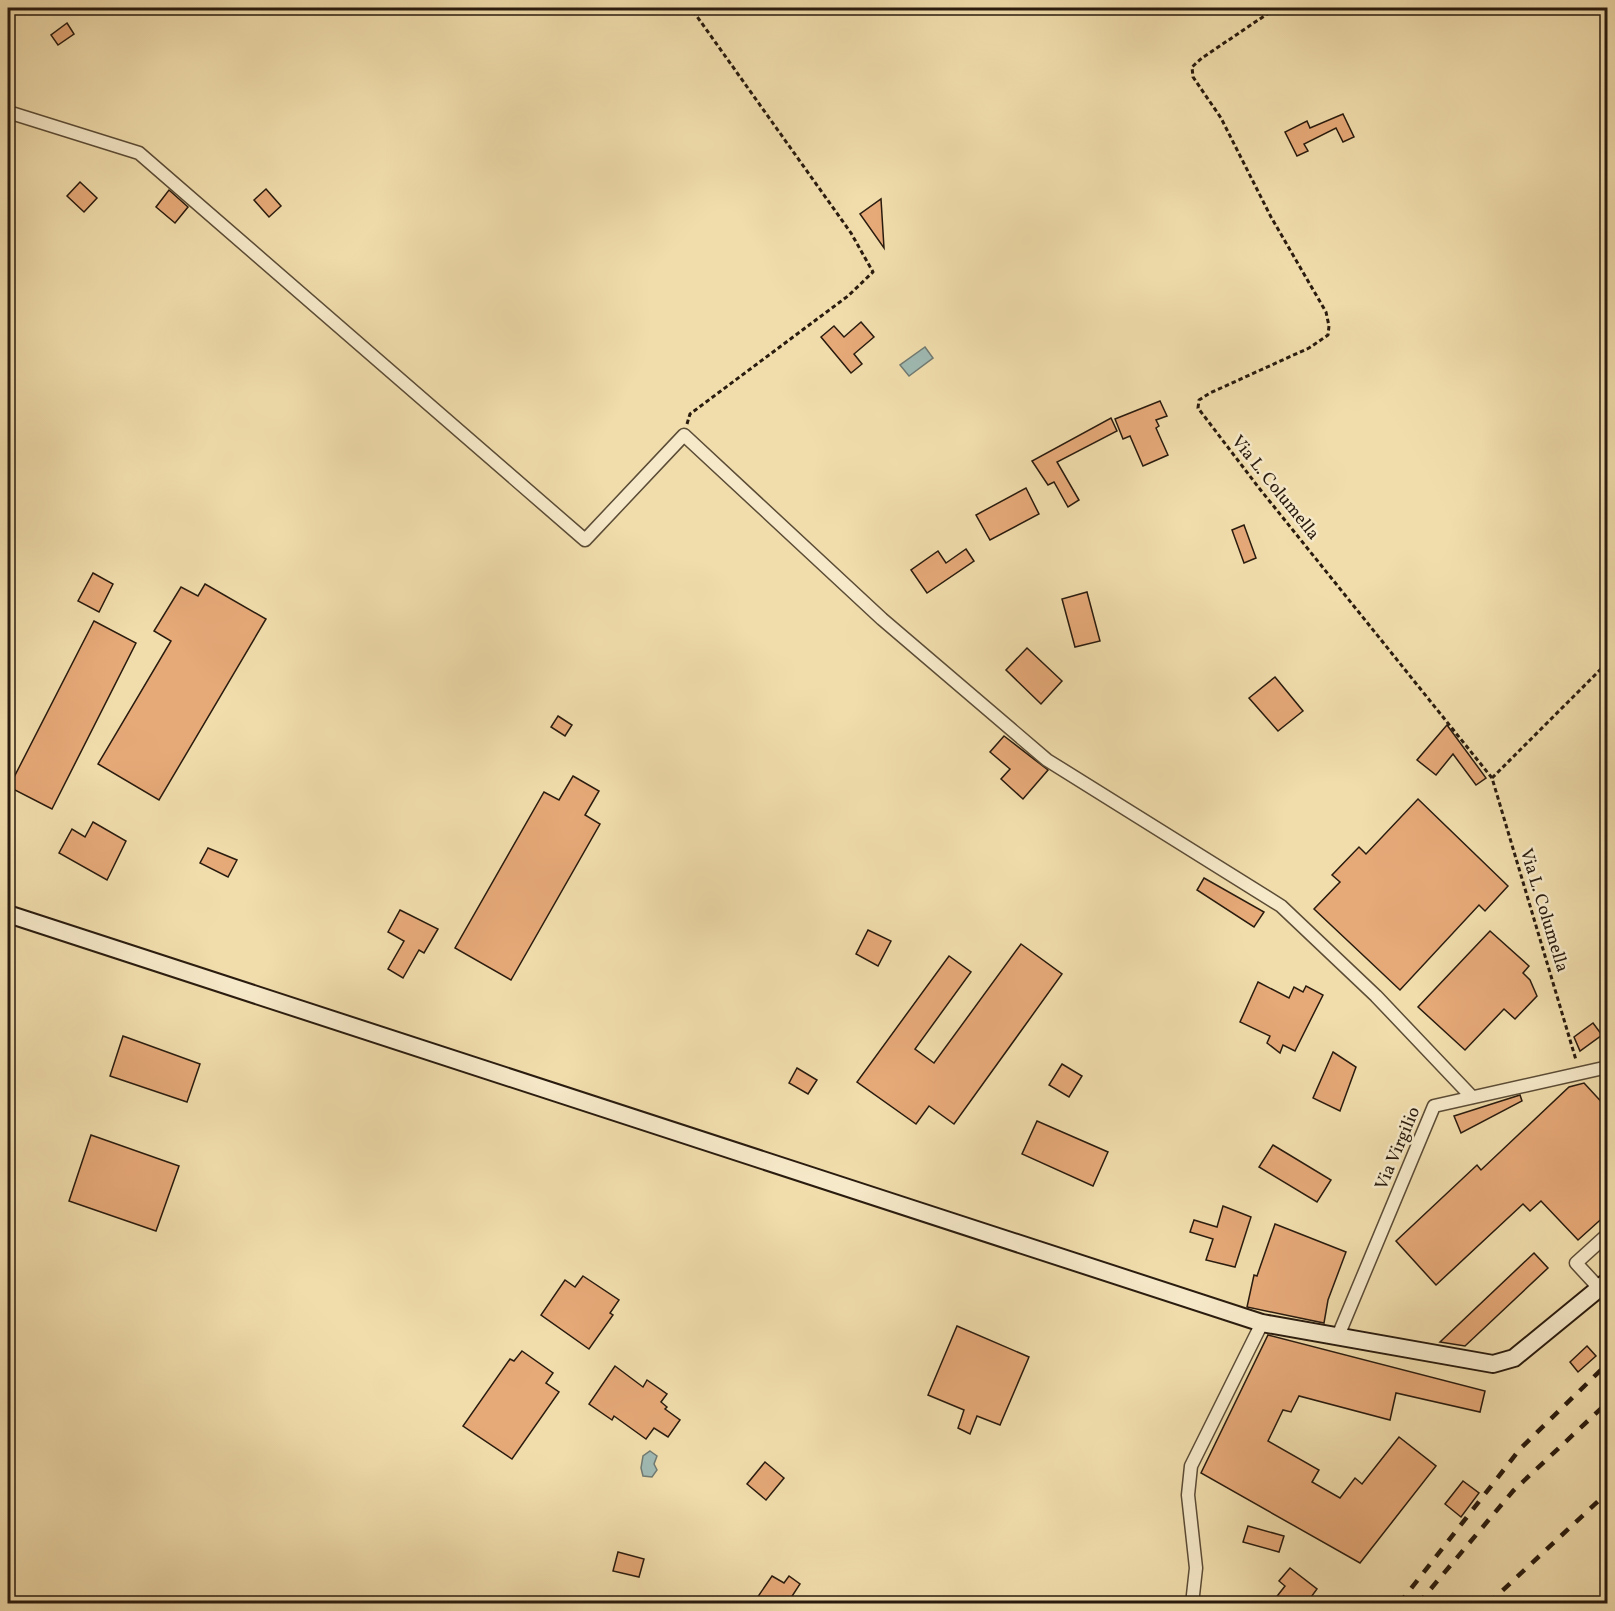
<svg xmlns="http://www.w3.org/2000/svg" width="1615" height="1611" viewBox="0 0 1615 1611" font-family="Vollkorn,serif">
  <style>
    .water { fill: #9fbab4; stroke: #707a72; stroke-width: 1.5 }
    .building { fill: #e6a978; stroke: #291b0e; stroke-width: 1.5 }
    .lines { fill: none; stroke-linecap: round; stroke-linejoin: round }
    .minor-casing { stroke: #5b4c36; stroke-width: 15 }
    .secondary-casing { stroke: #291b0e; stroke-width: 20 }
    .path { stroke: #291b0e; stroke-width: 3; stroke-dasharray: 4.5 3; stroke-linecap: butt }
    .minor { stroke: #f6e9c9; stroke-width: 12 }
    .secondary { stroke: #f6e9c9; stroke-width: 16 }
    .rail { stroke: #291b0e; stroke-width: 4.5; stroke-dasharray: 10 10; stroke-linecap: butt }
    .labels { text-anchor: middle; stroke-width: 5; stroke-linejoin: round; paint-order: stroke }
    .street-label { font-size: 18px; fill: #291b0e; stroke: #f6e9c9 }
  </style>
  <rect width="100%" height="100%" fill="#f1ddac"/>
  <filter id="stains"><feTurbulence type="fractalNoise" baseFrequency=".00333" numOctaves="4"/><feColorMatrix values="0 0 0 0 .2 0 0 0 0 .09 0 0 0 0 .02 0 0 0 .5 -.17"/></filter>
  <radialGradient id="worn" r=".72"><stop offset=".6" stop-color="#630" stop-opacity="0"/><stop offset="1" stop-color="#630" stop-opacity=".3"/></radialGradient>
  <g class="water">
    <polygon points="925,347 933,358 909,376 900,365"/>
    <polygon points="650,1451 657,1456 654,1464 657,1470 652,1477 643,1476 641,1468 643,1456"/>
  </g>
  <g class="building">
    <polygon points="67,23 74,34 58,45 51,35"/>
    <polygon points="1343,114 1354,137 1343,142 1336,128 1304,144 1308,151 1297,156 1285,132 1307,121 1310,128"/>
    <polygon points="80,182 97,198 84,212 67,196"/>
    <polygon points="266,189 281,206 269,217 254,200"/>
    <polygon points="169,190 188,207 175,223 156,207"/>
    <polygon points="881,199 884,248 860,214"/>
    <polygon points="861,322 874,337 854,354 862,364 851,373 821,337 834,326 844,337"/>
    <polygon points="1160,401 1167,416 1156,420 1159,426 1156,428 1168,455 1143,466 1130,436 1123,439 1115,419"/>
    <polygon points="1111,418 1117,431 1057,462 1079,500 1068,507 1054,482 1048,485 1032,461"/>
    <polygon points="1026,488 1039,514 990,540 976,515"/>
    <polygon points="1244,525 1256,558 1244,563 1232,530"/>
    <polygon points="966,549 974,561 927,593 911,570 938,551 946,563"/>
    <polygon points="93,573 113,584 99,612 78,601"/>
    <polygon points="205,584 266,619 159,800 98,764 171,641 154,631 181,587 198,596"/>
    <polygon points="1087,592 1100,641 1075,647 1062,599"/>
    <polygon points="94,621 136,643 52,809 9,787"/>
    <polygon points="1027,648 1062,681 1041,704 1006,670"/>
    <polygon points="1275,677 1303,711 1278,731 1249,698"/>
    <polygon points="558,716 572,725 565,736 551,727"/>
    <polygon points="1447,725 1486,778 1476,785 1453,754 1436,775 1417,760"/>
    <polygon points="1004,736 1048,770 1023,799 1001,779 1010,769 990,752"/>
    <polygon points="573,776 599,791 585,815 600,824 511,980 455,948 544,792 559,800"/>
    <polygon points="1418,799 1508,886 1485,911 1479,905 1400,990 1314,909 1340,882 1332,875 1359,847 1366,854"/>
    <polygon points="93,822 126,841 107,880 59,853 72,829 85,837"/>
    <polygon points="208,848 237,860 228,877 200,863"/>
    <polygon points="1204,878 1264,912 1254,927 1197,890"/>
    <polygon points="400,910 438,929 424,953 419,950 403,978 388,969 404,941 388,932"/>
    <polygon points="868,930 891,941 878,966 856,954"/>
    <polygon points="1490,931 1529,966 1523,973 1530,980 1537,996 1515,1019 1504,1009 1465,1050 1418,1007"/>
    <polygon points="1021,944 1062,974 954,1124 929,1106 916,1124 857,1082 949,956 971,972 915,1049 934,1063"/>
    <polygon points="1258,982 1289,998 1294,987 1303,992 1306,986 1323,995 1295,1051 1283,1045 1280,1053 1267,1043 1270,1036 1240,1022"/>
    <polygon points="1593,1023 1602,1035 1580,1051 1574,1037"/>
    <polygon points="123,1036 200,1064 187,1102 110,1076"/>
    <polygon points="1333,1052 1356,1067 1340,1111 1313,1098"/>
    <polygon points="1062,1064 1082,1076 1069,1097 1049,1085"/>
    <polygon points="797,1068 817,1080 808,1094 789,1083"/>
    <polygon points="1584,1083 1608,1109 1608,1213 1578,1240 1541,1201 1530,1211 1523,1204 1436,1285 1396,1241 1477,1165 1481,1170 1569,1087"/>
    <polygon points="1520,1095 1522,1101 1461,1133 1454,1116"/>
    <polygon points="1037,1121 1108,1152 1093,1186 1022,1154"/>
    <polygon points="91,1135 179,1166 156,1231 69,1201"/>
    <polygon points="1273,1145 1331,1180 1317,1202 1259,1167"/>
    <polygon points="1223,1206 1251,1217 1235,1267 1206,1260 1213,1239 1190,1232 1194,1220 1217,1227"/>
    <polygon points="1275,1224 1346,1252 1328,1300 1324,1323 1247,1307 1254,1275 1257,1276"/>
    <polygon points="1534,1253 1548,1268 1465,1346 1440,1342"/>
    <polygon points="583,1276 619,1300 610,1313 613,1315 589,1349 541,1315 565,1280 575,1287"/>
    <polygon points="957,1326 1029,1357 1000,1425 977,1416 970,1434 958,1428 964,1410 928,1395"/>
    <polygon points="1268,1335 1485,1391 1480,1412 1396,1393 1390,1420 1299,1396 1291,1412 1283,1410 1268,1441 1319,1470 1312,1482 1340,1498 1355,1478 1362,1484 1399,1437 1436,1466 1360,1563 1201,1473"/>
    <polygon points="1587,1346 1596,1356 1578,1372 1570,1362"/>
    <polygon points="522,1351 553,1373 546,1383 559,1392 512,1459 463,1426 510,1359 514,1361"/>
    <polygon points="615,1366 643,1387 647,1380 667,1394 661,1402 667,1407 665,1409 680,1420 668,1437 654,1428 646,1439 614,1416 612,1420 589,1404"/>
    <polygon points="765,1462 784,1478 766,1500 747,1484"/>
    <polygon points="1463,1481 1479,1493 1461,1517 1445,1504"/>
    <polygon points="1248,1526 1284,1536 1279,1552 1243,1542"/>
    <polygon points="618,1552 644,1559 639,1577 613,1571"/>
    <polygon points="1290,1568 1317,1589 1306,1604 1271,1604 1285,1586 1279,1581"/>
    <polygon points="772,1576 784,1583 789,1576 800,1584 787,1604 766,1604 757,1598"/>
  </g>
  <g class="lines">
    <g class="minor-casing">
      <g id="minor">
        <polyline points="8,112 139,153 585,540 684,435 882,619 1047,760 1281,906 1376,996 1472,1097"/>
        <polyline points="1599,1288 1576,1263 1608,1234"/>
        <polyline points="1338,1336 1434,1106 1608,1067"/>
        <polyline points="1192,1604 1196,1568 1188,1495 1191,1466 1262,1323"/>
      </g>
    </g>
    <g class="secondary-casing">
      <polyline id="secondary" points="8,914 1262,1323 1493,1364 1514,1358 1608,1281"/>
    </g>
    <g class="path">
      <polyline points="1276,8 1202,58 1192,67 1193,77 1221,118 1271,217 1326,312 1329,326 1328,335 1309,348 1210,393 1199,400 1198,408 1259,488 1492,778 1576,1060"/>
      <polyline points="687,424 690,414 848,296 873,272 851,233 691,8"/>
      <polyline points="1492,778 1608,662"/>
    </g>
    <use href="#minor" class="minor"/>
    <use href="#secondary" class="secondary"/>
    <g class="rail">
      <polyline points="1399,1604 1520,1449 1608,1363"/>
      <polyline points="1418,1604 1513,1491 1608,1402"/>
      <polyline points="1488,1604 1608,1492"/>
    </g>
  </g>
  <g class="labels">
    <g class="street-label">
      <text transform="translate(1276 487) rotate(51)" y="6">Via L. Columella</text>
      <text transform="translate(1545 910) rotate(73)" y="6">Via L. Columella</text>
      <text transform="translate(1397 1148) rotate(-67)" y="6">Via Virgilio</text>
    </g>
  </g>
  <rect width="1615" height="1611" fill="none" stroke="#f1ddac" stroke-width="30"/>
  <rect x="9" y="9" width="1597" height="1593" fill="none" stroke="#291b0e" stroke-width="3"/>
  <rect x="15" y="15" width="1585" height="1581" fill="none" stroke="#291b0e" stroke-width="1.5"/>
  <rect width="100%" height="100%" filter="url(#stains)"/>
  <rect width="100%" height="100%" fill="url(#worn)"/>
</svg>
